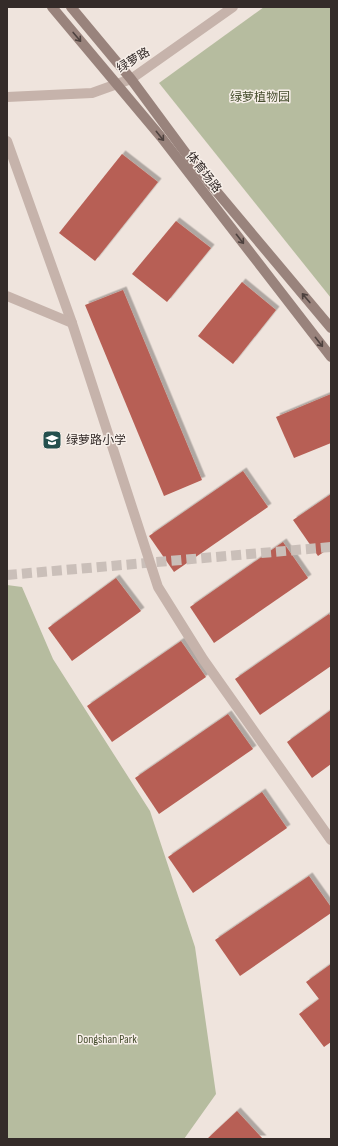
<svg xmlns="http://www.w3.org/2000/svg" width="338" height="1146" viewBox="0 0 338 1146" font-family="'Sofia Sans Condensed','Noto Sans SC',sans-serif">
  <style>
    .green { fill: #b6bc9f }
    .building { fill: #b75f54; filter: url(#shadow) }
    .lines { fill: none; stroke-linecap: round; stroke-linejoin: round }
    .primary-tunnel { stroke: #cabfb9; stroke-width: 10; stroke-dasharray: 10 5; stroke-linecap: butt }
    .minor { stroke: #c6b3ab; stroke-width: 10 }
    .tertiary { stroke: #c6b3ab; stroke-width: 10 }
    .secondary { stroke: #99837c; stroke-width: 10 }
    .oneway { stroke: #4d413e }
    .labels { text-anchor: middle; stroke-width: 3; stroke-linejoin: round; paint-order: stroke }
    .street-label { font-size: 12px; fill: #342b29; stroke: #f7efe9 }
    .park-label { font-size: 12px; fill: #484f30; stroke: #f7efe9 }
    .poi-label { font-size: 12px; fill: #342b29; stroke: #f7efe9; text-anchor: start }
  </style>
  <defs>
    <filter id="shadow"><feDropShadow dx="3.5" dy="-3.5" stdDeviation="0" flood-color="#0004"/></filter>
  </defs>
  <rect width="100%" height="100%" fill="#efe4dd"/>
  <g class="green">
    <polygon points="264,7 331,7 331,298 159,83"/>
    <polygon points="7,585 22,587 53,659 150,811 195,947 216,1094 184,1139 7,1139"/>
  </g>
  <g class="building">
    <polygon points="122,154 158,182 95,261 59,233"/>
    <polygon points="176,221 211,248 167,302 132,274"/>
    <polygon points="242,282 276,310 233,364 198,336"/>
    <polygon points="123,290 202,480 164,496 85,305"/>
    <polygon points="331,394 331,443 294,458 276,417"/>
    <polygon points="243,471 268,507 174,572 149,536"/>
    <polygon points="331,494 331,547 318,556 293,520"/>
    <polygon points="283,542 308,578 214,643 190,607"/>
    <polygon points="116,578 141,611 72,661 48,628"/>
    <polygon points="329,614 331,617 331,666 260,715 235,679"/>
    <polygon points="181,641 206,677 112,742 87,706"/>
    <polygon points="331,710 331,764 312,778 287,742"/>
    <polygon points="228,714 253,749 159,814 135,778"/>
    <polygon points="262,792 287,828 193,893 168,857"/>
    <polygon points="309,876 331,907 331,913 240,976 215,940"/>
    <polygon points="331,964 331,1042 324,1047 299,1014 319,999 306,982"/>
    <polygon points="237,1111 263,1139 207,1139"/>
  </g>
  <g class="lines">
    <polyline class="primary-tunnel" points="7,575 331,547"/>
    <g class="minor">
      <polyline points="7,141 72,323 158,587 203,659 331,840"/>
      <polyline points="7,296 72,323"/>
    </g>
    <polyline class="tertiary" points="7,97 92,93 131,79 233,7"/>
    <g class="secondary">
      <polyline points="52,7 161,137 331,357"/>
      <polyline points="71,7 131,79 196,167 331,328"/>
    </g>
  </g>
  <defs><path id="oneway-shaft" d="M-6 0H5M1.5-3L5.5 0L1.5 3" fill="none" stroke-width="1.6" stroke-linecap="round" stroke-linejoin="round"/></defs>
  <g class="oneway">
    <use href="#oneway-shaft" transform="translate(77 37) rotate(50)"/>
    <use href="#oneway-shaft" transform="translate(160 136) rotate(51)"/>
    <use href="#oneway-shaft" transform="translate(240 239) rotate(52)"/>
    <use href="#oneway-shaft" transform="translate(306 298) rotate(-130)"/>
    <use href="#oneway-shaft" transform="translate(319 342) rotate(52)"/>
  </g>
  <defs>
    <g id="school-square" transform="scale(1)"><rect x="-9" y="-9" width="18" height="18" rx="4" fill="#24504e" stroke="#f7efe9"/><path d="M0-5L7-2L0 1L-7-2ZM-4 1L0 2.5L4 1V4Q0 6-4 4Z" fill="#fff"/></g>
  </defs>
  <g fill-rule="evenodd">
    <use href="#school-square" x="52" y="440"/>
  </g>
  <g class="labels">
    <g class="street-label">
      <text transform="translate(133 60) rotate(-31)" y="4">绿萝路</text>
      <text transform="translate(204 172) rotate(52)" y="4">体育场路</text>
    </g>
    <g class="park-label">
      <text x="260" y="101">绿萝植物园</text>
      <text x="107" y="1043">Dongshan Park</text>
    </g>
    <g class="poi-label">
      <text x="66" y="444">绿萝路小学</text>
    </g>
  </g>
  <rect width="338" height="1146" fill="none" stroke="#342b29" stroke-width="16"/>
</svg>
